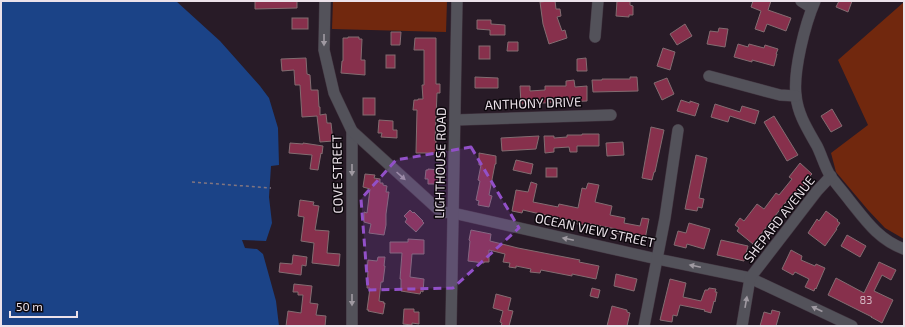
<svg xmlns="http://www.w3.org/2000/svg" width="905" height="327" viewBox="0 0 905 327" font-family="'Exo 2',sans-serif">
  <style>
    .green { fill: #71280e }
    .water { fill: #1b4387 }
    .building { fill: #87304c; stroke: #836c71 }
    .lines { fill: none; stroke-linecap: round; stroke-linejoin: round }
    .street-casing { stroke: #433742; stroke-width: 12 }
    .path { stroke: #817580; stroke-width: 1.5; stroke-dasharray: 3 3; stroke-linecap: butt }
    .street { stroke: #53525a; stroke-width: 11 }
    .oneway { fill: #a09aa2 }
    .marked { fill: #9250c8; fill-opacity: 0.2; stroke: #9250c8; stroke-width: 3; stroke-dasharray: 8 5; stroke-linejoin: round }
    .labels { text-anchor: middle; stroke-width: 3; stroke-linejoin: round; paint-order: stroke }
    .number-label { font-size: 11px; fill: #d3b6c2 }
    .street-label { font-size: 13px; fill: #ece2ea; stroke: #0d080d }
  </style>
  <rect width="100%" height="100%" fill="#281b27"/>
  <g class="green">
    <polygon points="333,1 447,1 446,32 332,29"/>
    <polygon points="904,2 904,239 885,228 868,210 836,172 831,153 868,125 838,60"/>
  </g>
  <polygon class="water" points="1,1 176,1 220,41 260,86 269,98 278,128 279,165 271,166 269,197 272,223 266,241 242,240 245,248 257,249 263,254 276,301 279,326 1,326"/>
  <g class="building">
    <polygon points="255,1 297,1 297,8 255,9"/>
    <polygon points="549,1 555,1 556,9 560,9 561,16 557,17 562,31 565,30 567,38 549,44 543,24 540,2"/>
    <polygon points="617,1 630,1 630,5 633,6 633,15 629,15 629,17 616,16"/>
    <polygon points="753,1 771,1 768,10 791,18 786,31 767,24 764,32 755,29 761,11 751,7"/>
    <polygon points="839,1 852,1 848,12 836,7"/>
    <rect x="292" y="18" width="16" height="11"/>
    <polygon points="477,20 491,20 491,24 505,25 505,35 490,35 490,30 477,29"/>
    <polygon points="685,24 692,36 677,45 670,34"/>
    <polygon points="719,28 728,29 725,47 707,44 710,31 718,32"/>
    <polygon points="391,32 401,32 400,45 391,45"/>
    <polygon points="348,37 359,37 359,39 362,39 361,60 365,60 365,75 341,73 342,61 343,61 343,38 348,38"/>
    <polygon points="415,38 436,38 436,84 440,84 440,93 437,93 435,141 436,141 436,153 416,153 417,110 413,110 414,100 418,100 418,99 423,99 422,85 424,85 424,50 414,50"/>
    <polygon points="508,42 518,42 518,51 507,51"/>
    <polygon points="738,44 748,47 749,44 764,48 765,45 778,49 776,54 777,54 774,66 752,60 752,62 734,57"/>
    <rect x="479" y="46" width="11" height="13"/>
    <polygon points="663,48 675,52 670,70 657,66"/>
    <rect x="386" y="55" width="9" height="13"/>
    <polygon points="306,58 307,74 310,75 311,90 318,90 319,107 320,107 320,115 326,114 327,123 331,123 333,141 320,142 317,116 302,117 300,85 295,85 294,70 282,71 281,59"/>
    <polygon points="586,58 587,71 577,71 577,59"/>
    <polygon points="475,77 498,78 498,88 475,88"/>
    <polygon points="630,77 637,77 638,91 593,92 592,80 602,80 602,79 630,79"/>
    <polygon points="667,78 674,94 662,100 654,83"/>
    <polygon points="574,80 575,87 587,86 587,101 521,104 520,86 530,86 530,91 545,90 545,86 566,86 566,81"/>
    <rect x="363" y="98" width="12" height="17"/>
    <polygon points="681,100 690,103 690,101 699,104 695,116 677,111"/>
    <polygon points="715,104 740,112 742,106 759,111 755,124 730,116 728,122 711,117"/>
    <polygon points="832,109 842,126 831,132 821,116"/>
    <polygon points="774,116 798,155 787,161 764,122"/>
    <polygon points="379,120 393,121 393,130 397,130 397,138 381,137 382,133 378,133"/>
    <polygon points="651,127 664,130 655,172 654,172 652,180 642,178"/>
    <polygon points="582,134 599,134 599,146 577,146 577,152 570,152 569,147 554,148 554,152 545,153 544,136 554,136 554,138 567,137 567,135 582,135"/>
    <polygon points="539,136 536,149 502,151 501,138"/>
    <polygon points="623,142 624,155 607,156 606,143"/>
    <polygon points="290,143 303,144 303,143 323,146 322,154 321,153 318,170 310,169 312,155 289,153"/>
    <polygon points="479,153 496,156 496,164 495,164 489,195 492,196 489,207 478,205 479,201 476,200 480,181 478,180 481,165 479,165"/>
    <polygon points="696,155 707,158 699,198 704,199 702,208 698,207 697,211 685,209"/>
    <polygon points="516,160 533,164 531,174 513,170"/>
    <polygon points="800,163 812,174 809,177 810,178 797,193 796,192 794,194 793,193 753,244 737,231 739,228 735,225 740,218 744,221 757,204 764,209 776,193 779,195 792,179 789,177"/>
    <rect x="546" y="168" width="11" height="9"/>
    <polygon points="428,169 439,170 438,184 428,184 428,179 425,179 426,170 428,170"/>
    <polygon points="365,174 375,175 374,178 380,179 380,183 383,183 383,185 387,186 386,192 389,192 386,214 386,225 384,235 369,233 371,224 364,222 364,212 367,213 370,189 363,187"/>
    <polygon points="531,182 537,184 533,202 558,207 559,204 578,208 582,188 586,189 588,183 599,185 595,202 612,206 610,215 625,218 624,223 640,226 642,218 649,219 645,239 615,233 616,229 585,223 585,225 577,224 578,221 562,219 523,210 522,213 512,211 516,190 528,192"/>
    <polygon points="300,200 314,202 313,205 319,206 315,230 329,231 327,253 340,254 339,266 312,263 314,243 301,241 304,217 298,216"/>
    <polygon points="410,210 413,213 414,212 423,221 422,221 424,223 416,232 405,222 407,219 404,216"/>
    <polygon points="826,211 838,220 837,221 840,223 836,229 837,229 825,246 808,233 817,219 819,221"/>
    <polygon points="689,223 710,229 704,249 687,244 686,248 674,245 678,231 686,233"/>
    <polygon points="471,230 491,234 490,241 518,248 580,260 579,262 599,266 596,279 572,274 572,276 541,270 540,273 530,272 531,269 516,266 516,268 509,267 510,263 503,262 505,254 489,250 489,262 484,262 484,263 468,261 470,241 469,240"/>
    <polygon points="847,235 866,246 860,257 841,246"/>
    <polygon points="408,239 424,240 424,254 412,254 410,277 424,279 423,292 421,291 420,294 401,291 401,279 400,279 402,253 390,253 390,242 408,242"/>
    <polygon points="721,240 748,246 744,261 717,255"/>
    <polygon points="791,250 802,256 801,260 815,266 816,264 825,268 816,289 815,288 814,291 805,287 809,279 795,272 793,275 782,269"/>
    <polygon points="293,255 307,257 306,266 302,265 301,275 279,272 280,263 292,264"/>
    <polygon points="378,257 385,257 384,266 385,266 383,282 381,282 379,301 384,302 383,303 385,303 383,314 368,311 369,310 367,310 370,288 367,288 368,271 367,271 368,260 377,261"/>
    <polygon points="879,262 896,270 891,280 882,275 874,291 893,300 882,323 871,317 872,317 828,295 836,278 864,293"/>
    <polygon points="616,274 637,279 634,291 614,286"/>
    <polygon points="670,279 686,283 683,297 701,301 705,290 708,290 709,288 716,289 715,292 717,292 715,302 714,301 711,313 704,311 705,310 680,305 677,316 673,315 672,322 660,320"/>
    <polygon points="294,284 312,286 310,303 318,304 316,315 326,316 325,326 286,326 288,311 301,313 303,295 298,295 298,292 293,292"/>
    <polygon points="592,288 600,290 598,298 590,296"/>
    <polygon points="496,294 511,298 508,310 513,311 509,326 501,326 502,323 500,322 503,311 493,308"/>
    <polygon points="612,306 627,310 627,312 630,313 627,326 607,326"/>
    <polygon points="404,309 414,309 414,312 419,312 419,324 412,323 412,325 403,324"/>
    <polygon points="772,310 780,312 776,326 760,326 764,312 771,314"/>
  </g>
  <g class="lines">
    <g class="street-casing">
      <g id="street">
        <polyline points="325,1 324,50 334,93 352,131 352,326"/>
        <polyline points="801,1 812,8"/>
        <path d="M 815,1 C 805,24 793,71 796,96 C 798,115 808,130 817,146 C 822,156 825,168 831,177 C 837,185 844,193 850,201 C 866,221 879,240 904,249"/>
        <polyline points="595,37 598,1"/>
        <polyline points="709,76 780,95 796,96"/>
        <polyline points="455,120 611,115"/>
        <polyline points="352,131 441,212 453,213 657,259 750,278 852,326"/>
        <polyline points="451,326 457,1"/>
        <polyline points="644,326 657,259 665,218 678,130"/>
        <polyline points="742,326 750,278 817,191 831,176"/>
      </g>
    </g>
    <polyline class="path" points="192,182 271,188"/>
    <use href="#street" class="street"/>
  </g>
  <defs><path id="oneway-solid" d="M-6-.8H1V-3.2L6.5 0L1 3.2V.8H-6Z"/></defs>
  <g class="oneway">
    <use href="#oneway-solid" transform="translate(324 40) rotate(90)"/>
    <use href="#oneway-solid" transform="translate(352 170) rotate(90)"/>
    <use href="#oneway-solid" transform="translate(401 176) rotate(42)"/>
    <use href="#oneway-solid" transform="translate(568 239) rotate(-168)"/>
    <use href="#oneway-solid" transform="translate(695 266) rotate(-168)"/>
    <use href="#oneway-solid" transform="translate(352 300) rotate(90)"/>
    <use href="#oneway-solid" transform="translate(746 302) rotate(-80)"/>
    <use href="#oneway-solid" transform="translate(817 309) rotate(-155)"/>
  </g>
  <path class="marked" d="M 471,147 L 519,228 L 453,288 L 368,290 L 361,199 L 396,160 Z"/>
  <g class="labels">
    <g class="number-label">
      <text x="866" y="304">83</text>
    </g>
    <g class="street-label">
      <text transform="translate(533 103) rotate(-2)" y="5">ANTHONY DRIVE</text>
      <text transform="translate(440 163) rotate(-89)" y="5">LIGHTHOUSE ROAD</text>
      <text transform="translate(337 174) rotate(-91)" y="5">COVE STREET</text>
      <text transform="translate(779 219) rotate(-52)" y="5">SHEPARD AVENUE</text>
      <text transform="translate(595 230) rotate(12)" y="5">OCEAN VIEW STREET</text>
    </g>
  </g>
  <rect width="905" height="327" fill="none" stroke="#ece2ea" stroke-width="4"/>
  <path d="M10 311v6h67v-6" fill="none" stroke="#ece2ea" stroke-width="2"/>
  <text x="16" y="311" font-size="12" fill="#ece2ea" stroke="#0d080d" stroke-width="3" paint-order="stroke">50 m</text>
</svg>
